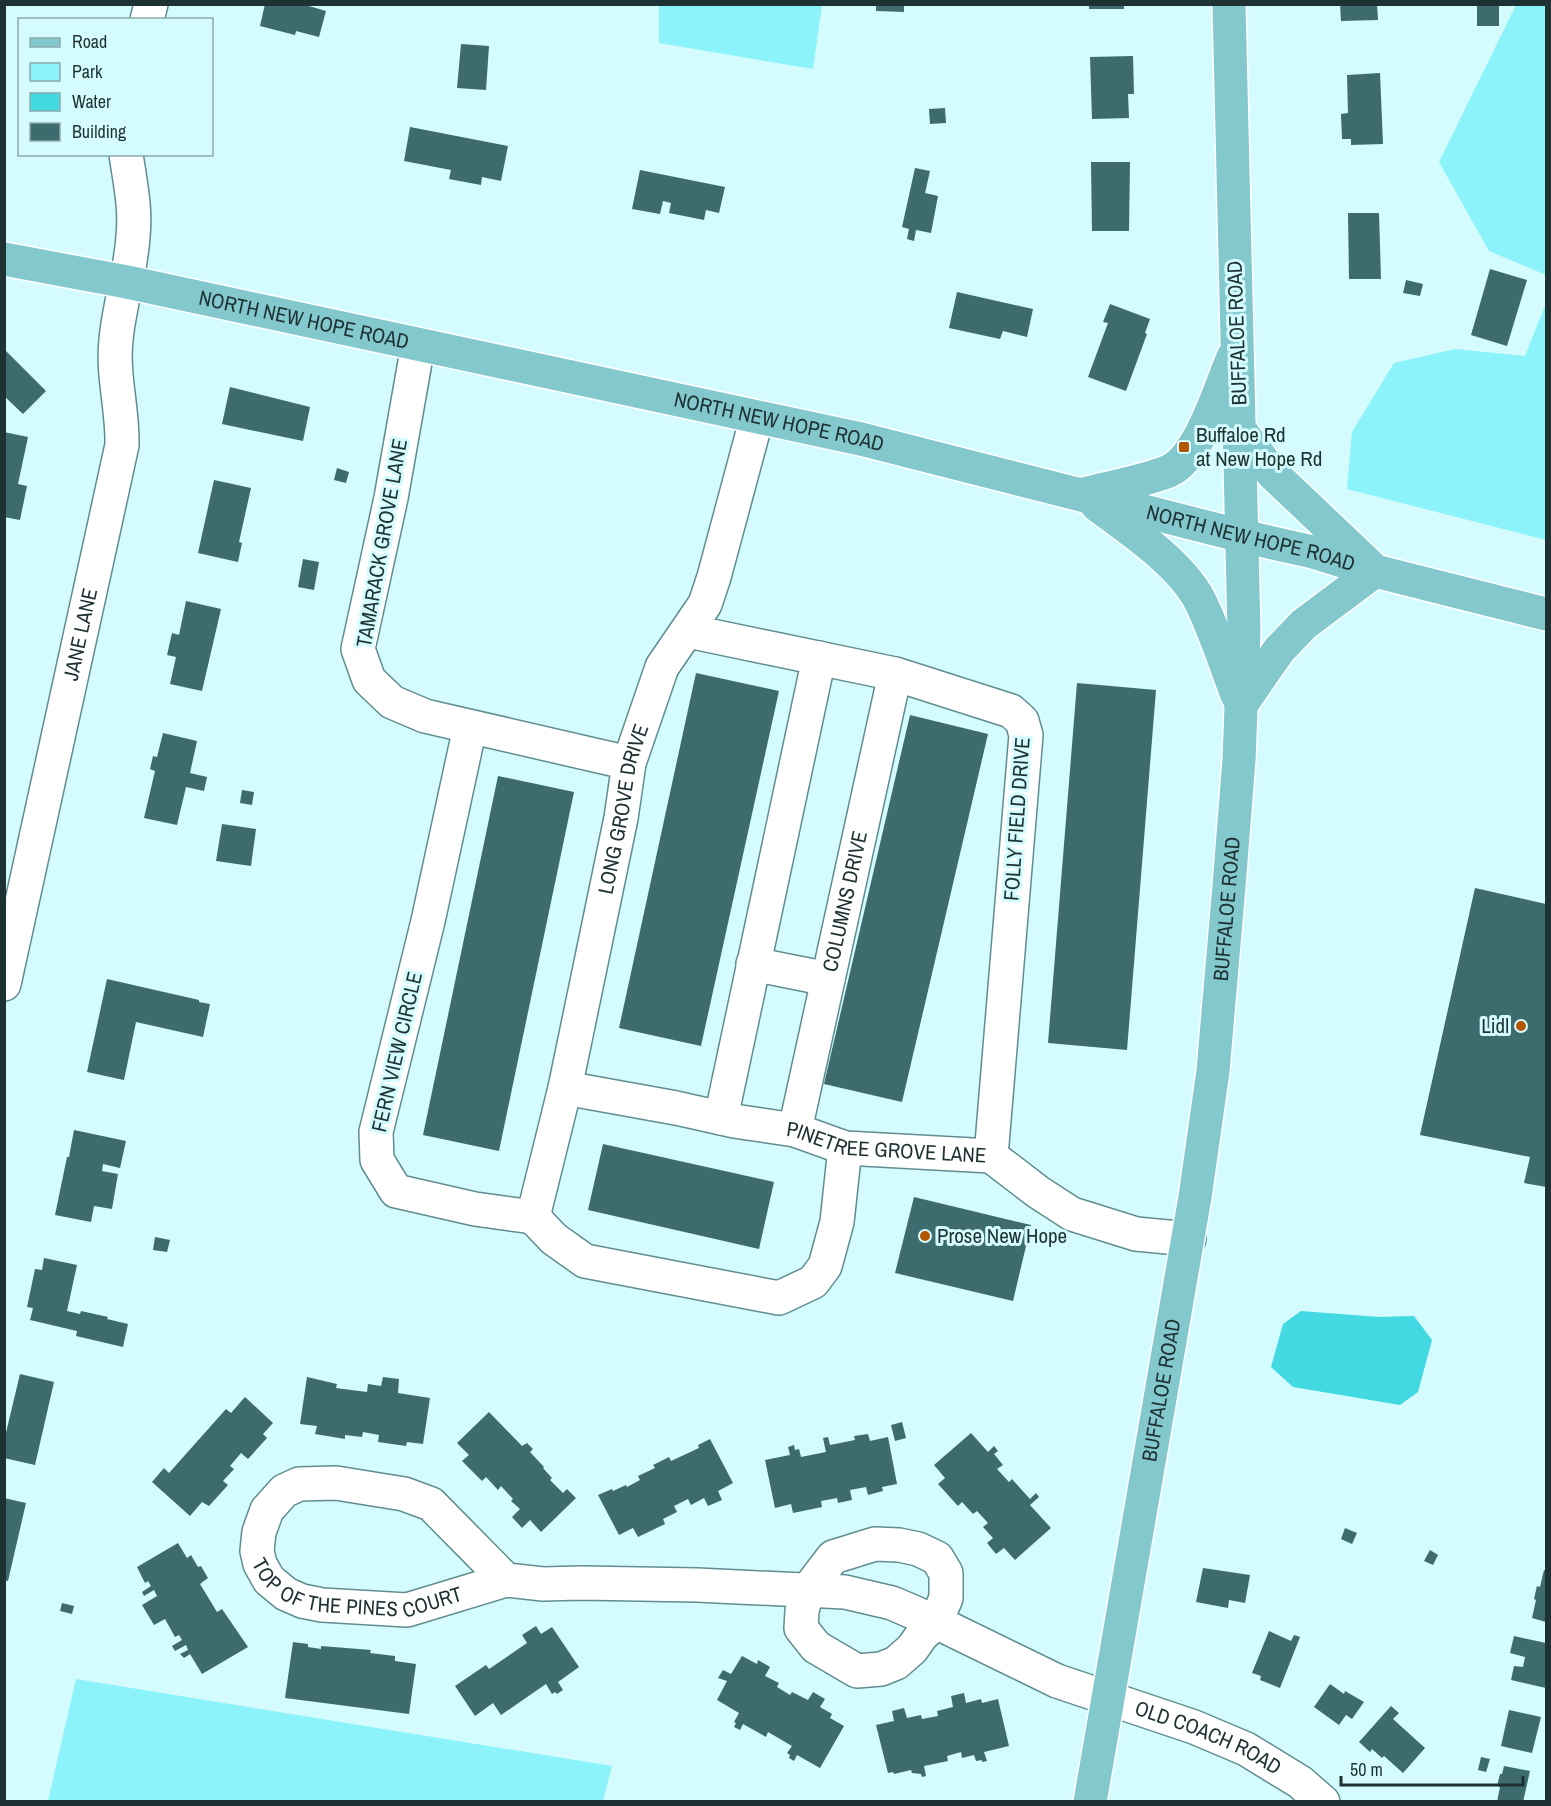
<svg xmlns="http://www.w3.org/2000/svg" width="1551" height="1806" viewBox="0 0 1551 1806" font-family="'Archivo Narrow',sans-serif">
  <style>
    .green { fill: #8df3fa }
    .water { fill: #42d9e3 }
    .building { fill: #3e6b6e }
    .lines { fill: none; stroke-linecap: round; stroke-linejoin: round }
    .minor-casing { stroke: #608d90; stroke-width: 36 }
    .major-casing { stroke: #fff; stroke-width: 36 }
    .minor { stroke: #fff; stroke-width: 33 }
    .major { stroke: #83c8cd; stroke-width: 33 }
    .poi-dot { fill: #b35601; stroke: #d4fbfd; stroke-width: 2 }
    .labels { text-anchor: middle; stroke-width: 6; stroke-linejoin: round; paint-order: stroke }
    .street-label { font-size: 21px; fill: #1f3233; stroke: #d4fbfd }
    .poi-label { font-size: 21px; fill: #1f3233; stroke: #d4fbfd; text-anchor: start }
  </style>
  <rect width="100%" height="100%" fill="#d4fbfd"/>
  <g class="green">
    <polygon points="659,5 822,5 813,69 659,43"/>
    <polygon points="1516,5 1546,5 1546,275 1489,251 1439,162"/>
    <polygon points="1546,303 1546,540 1347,489 1352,432 1394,363 1455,349 1525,356"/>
    <polygon points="76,1679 612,1766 603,1801 48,1801"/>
  </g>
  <polygon class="water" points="1301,1311 1379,1317 1414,1316 1432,1340 1418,1392 1400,1405 1293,1387 1271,1367 1283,1324"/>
  <g class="building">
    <polygon points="265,4 302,4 326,11 319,37 296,31 295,35 260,26"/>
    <polygon points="876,4 904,4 904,12 876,11"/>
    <rect x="1089" y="4" width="35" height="5"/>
    <polygon points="1340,4 1377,4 1378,20 1341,21"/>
    <rect x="1477" y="4" width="22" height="22"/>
    <polygon points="461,44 489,46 486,90 457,88"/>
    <polygon points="1133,56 1134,94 1128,94 1129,118 1092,119 1090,57"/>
    <polygon points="1380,73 1383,144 1351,145 1351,139 1342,139 1341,114 1348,113 1347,75"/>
    <polygon points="945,108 946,123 930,124 929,109"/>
    <polygon points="410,127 508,146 501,181 482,177 481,185 449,179 451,170 404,161"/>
    <polygon points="1091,162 1130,162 1129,231 1092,231"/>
    <polygon points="915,168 930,171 925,193 938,196 931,233 916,230 914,241 907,239 909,229 902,227"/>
    <polygon points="640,170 725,187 719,213 706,210 704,220 669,213 671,203 663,201 660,214 632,209"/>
    <polygon points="1348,213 1379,213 1381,279 1349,279"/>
    <polygon points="1490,269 1527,280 1507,346 1471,335"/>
    <polygon points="1406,280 1423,284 1420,296 1403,293"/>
    <polygon points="957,292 1033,309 1027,337 1003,331 1000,339 949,328"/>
    <polygon points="1110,304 1150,319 1145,333 1147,334 1126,391 1088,377 1108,323 1103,322"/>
    <polygon points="4,349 46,391 23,414 4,396"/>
    <polygon points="230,387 310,407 303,441 222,424"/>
    <polygon points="4,432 28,437 18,484 27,486 20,520 4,517"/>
    <polygon points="337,468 349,472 346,483 334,480"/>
    <polygon points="214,480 251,488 239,542 242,543 238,562 198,553"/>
    <polygon points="303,559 319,562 314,590 298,587"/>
    <polygon points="186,601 221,609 202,691 170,684 176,657 167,655 172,633 179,635"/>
    <polygon points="696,673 779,691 701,1046 619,1028"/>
    <polygon points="1077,683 1156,690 1127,1050 1048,1043"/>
    <polygon points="910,715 988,734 902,1102 824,1084"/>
    <polygon points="163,733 197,741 190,773 207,777 204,791 186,787 177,825 144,818 155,771 150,769 153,756 157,757"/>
    <polygon points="498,776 574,792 499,1151 423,1135"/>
    <polygon points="242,790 254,792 252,805 240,803"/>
    <polygon points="222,824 256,829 251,866 216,861"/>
    <polygon points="1475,888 1546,904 1546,1187 1524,1183 1530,1157 1420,1135"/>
    <polygon points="107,979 199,1000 199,1002 210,1004 203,1037 136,1022 124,1080 87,1072"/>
    <polygon points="74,1130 126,1141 120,1168 103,1164 102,1171 118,1174 112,1209 94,1206 91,1222 55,1215 67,1157 69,1157"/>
    <polygon points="603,1144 774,1182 759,1249 588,1210"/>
    <polygon points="914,1197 1031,1225 1013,1301 895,1273"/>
    <polygon points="155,1237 170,1240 167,1252 153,1250"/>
    <polygon points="44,1258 77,1265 67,1311 80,1314 81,1311 108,1317 107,1319 128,1324 123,1347 76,1336 77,1331 30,1320 33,1308 27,1307 35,1269 42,1270"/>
    <polygon points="20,1374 54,1382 35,1465 4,1458 4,1441"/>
    <polygon points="307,1377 337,1384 336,1388 367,1392 368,1384 381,1386 383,1377 399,1379 398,1393 430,1398 423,1444 407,1442 406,1446 378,1442 379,1435 363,1432 362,1437 345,1435 345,1439 315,1434 317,1426 300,1424"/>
    <polygon points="245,1397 273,1423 263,1434 267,1438 248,1459 241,1453 230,1466 234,1469 223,1481 228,1485 209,1506 202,1502 190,1516 152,1482 164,1468 169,1473 226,1409 231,1413"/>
    <polygon points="489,1412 522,1446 527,1443 533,1449 530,1452 544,1467 543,1468 552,1478 550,1480 563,1493 567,1489 576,1498 541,1532 530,1520 522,1528 512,1517 520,1509 511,1501 513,1499 501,1486 498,1490 486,1477 482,1481 462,1461 469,1455 457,1443"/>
    <polygon points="902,1422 906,1438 895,1441 891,1425"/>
    <polygon points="971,1433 988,1452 994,1446 998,1451 994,1454 1003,1465 997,1469 1009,1482 1012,1479 1030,1499 1036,1493 1039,1497 1030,1505 1051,1528 1015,1560 1004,1548 996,1554 987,1543 993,1538 983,1527 988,1523 977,1511 973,1514 962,1502 958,1506 938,1484 945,1478 934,1465"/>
    <polygon points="868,1434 870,1441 888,1437 897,1484 882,1487 883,1491 868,1495 866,1487 850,1490 852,1500 838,1503 837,1498 821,1501 822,1507 793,1513 791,1504 775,1508 765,1460 790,1455 788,1447 794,1445 795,1450 799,1449 801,1457 826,1452 823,1438 828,1437 830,1445 855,1440 854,1436"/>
    <polygon points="710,1439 733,1483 718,1491 722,1500 708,1506 704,1498 691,1505 688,1499 674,1506 677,1512 663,1519 665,1524 638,1537 633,1528 619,1535 598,1495 612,1489 613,1491 626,1485 627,1487 640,1480 638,1476 655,1468 653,1465 669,1457 671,1461 699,1448 698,1445"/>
    <polygon points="4,1498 26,1503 8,1581 4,1580"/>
    <polygon points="1345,1528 1357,1533 1352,1544 1341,1539"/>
    <polygon points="178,1543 187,1558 191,1555 198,1567 201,1566 208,1578 200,1584 217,1612 222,1609 248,1647 202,1674 190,1654 184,1658 180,1654 188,1650 186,1645 175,1651 172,1646 182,1640 179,1635 175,1637 165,1619 154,1625 142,1605 157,1596 154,1590 144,1596 142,1592 151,1586 148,1581 145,1583 137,1567"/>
    <polygon points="1430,1550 1438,1555 1433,1565 1424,1561"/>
    <polygon points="1203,1568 1250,1575 1245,1603 1229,1600 1228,1608 1196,1602"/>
    <polygon points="1544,1570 1546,1571 1546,1622 1532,1618 1536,1600 1534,1599 1537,1586 1540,1587"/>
    <polygon points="62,1603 74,1606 72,1614 60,1611"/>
    <polygon points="536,1626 541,1634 552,1627 579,1667 558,1682 563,1690 557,1694 555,1692 552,1694 546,1684 501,1715 493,1703 475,1716 455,1686 486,1665 489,1669 527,1643 522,1635"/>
    <polygon points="1269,1631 1291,1641 1294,1635 1300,1637 1280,1688 1260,1680 1261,1676 1252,1673"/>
    <polygon points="1514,1636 1546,1643 1546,1688 1511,1680 1514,1666 1523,1667 1525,1657 1510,1653"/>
    <polygon points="293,1642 308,1644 308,1647 321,1649 321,1646 371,1650 370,1653 395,1656 395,1661 416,1664 409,1714 285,1698"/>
    <polygon points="742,1656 757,1664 758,1660 770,1667 765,1676 779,1683 777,1687 790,1695 792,1692 808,1700 813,1692 825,1699 820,1707 832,1714 830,1718 844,1726 820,1768 797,1755 794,1761 789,1758 790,1755 787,1753 792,1746 768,1732 766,1737 743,1724 740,1730 734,1727 736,1723 734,1722 739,1713 717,1700 727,1681 718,1678 723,1670 731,1674"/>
    <polygon points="1330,1684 1344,1694 1345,1691 1364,1702 1352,1719 1346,1715 1339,1725 1314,1707"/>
    <polygon points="964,1693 966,1703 981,1699 982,1703 998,1699 1009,1746 984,1752 987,1761 982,1762 982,1760 976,1761 974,1755 962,1758 961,1752 947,1756 948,1761 924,1766 926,1776 922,1777 921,1774 912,1773 911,1770 894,1774 893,1772 888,1773 876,1725 894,1721 892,1711 904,1708 907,1718 921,1715 922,1719 938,1716 937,1711 953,1707 951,1696"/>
    <polygon points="1391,1706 1399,1713 1393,1719 1425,1748 1403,1773 1384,1756 1382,1758 1372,1749 1370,1752 1359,1742"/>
    <polygon points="1509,1710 1541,1717 1532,1753 1501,1746"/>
    <polygon points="1481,1757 1490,1759 1486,1772 1478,1770"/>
    <polygon points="1504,1766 1530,1771 1523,1802 1497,1802 1500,1787 1497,1786 1500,1774 1502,1774"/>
  </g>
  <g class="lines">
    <g class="minor-casing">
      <g id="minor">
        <polyline points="147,20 151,4"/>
        <polyline points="418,345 391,498 358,649 369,680 392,702 425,716 629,763"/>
        <polyline points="688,631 895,674 1011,711 1022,721 1026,735 991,1156"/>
        <polyline points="470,727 428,921 376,1132 377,1160 396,1191 475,1209 533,1217 554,1239 585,1261 779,1298 813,1282 825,1266 837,1222 845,1148"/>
        <polyline points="753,964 828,979"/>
        <path id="s1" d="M 4,984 L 122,445 C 123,410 112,375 116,340 C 119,305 131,272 133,236 C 136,208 130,182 126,154"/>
        <path id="s2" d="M 565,1088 L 676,1108 L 734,1121 L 795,1130 L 845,1148 L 991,1156 L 1038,1192 L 1072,1214 L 1136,1234 L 1189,1239"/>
        <polyline points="721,1118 819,658"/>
        <path id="s3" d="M 795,1130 L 895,674"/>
        <path id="s4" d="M 533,1217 L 565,1088 L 621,818 L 629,763 L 662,667 L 705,604 L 714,577 L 757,417"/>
        <polygon points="875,1544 899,1545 918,1549 937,1558 946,1573 946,1598 936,1622 922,1635 912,1649 896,1663 881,1669 857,1671 816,1647 801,1628 802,1611 807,1591 833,1557"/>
        <path id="s5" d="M 506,1580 L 431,1504 L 404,1494 L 336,1483 L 299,1484 L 284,1491 L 267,1510 L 259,1532 L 257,1551 L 260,1564 L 269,1580 L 286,1594 L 302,1601 L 322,1605 L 407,1610 L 506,1580 L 543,1584 L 581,1583 L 697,1585 L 845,1592 L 892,1603 L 936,1622 L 1057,1681 L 1194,1727 L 1246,1749 L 1300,1782 L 1323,1802"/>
      </g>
    </g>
    <g class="major-casing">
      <g id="major">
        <path id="s6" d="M 4,259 L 127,282 L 861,439 L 1242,536 L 1313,552 L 1375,571 L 1546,614"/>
        <polyline points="1240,430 1273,474 1369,565"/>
        <path d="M 1084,494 C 1111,487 1144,481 1169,471 C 1200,457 1220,387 1233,357"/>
        <path d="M 1097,505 C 1130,530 1179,562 1199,599 C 1214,628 1225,664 1237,695"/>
        <polyline points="1241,705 1279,650 1304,624 1375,571"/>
        <path id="s7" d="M 1090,1802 L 1195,1197 L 1213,1071 L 1229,886 L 1239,760 L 1244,631 L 1229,4"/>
      </g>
    </g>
    <use href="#minor" class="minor"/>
    <use href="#major" class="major"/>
  </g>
  <g class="poi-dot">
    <rect x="1178" y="441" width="12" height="12" rx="3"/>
    <circle cx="1521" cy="1026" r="6"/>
    <circle cx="925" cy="1236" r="6"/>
  </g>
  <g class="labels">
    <g class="street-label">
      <text dy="7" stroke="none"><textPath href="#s6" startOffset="306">NORTH NEW HOPE ROAD</textPath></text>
      <text transform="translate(1237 333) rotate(-92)" y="7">BUFFALOE ROAD</text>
      <text dy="7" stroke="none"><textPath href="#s6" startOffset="792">NORTH NEW HOPE ROAD</textPath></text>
      <text dy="7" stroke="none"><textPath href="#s6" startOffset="1278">NORTH NEW HOPE ROAD</textPath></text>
      <text transform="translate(382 543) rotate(-80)" y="7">TAMARACK GROVE LANE</text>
      <text dy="7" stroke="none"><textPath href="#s1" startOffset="358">JANE LANE</textPath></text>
      <text dy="7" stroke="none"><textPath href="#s4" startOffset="418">LONG GROVE DRIVE</textPath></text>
      <text transform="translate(1017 819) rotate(-86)" y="7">FOLLY FIELD DRIVE</text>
      <text dy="7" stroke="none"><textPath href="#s3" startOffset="234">COLUMNS DRIVE</textPath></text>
      <text dy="7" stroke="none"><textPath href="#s7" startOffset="904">BUFFALOE ROAD</textPath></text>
      <text transform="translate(397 1052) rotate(-77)" y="7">FERN VIEW CIRCLE</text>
      <text dy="7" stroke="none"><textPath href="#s2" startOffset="327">PINETREE GROVE LANE</textPath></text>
      <text dy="7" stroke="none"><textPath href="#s7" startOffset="418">BUFFALOE ROAD</textPath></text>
      <text dy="7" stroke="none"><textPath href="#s5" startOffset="447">TOP OF THE PINES COURT</textPath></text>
      <text dy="7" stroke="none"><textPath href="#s5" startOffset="1338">OLD COACH ROAD</textPath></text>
    </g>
    <g class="poi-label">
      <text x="1196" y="442">Buffaloe Rd<tspan x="1196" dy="24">at New Hope Rd</tspan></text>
      <text x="1509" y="1033" text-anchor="end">Lidl</text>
      <text x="937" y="1243">Prose New Hope</text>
    </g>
  </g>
  <rect width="1551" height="1806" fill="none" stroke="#1f3233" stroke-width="12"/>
  <rect x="18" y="18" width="195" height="138" fill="#d4fbfd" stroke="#8cabac" stroke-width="1.5"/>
  <rect x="30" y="38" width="30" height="9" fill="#83c8cd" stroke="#8cabac" stroke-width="1.5"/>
  <text x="72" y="48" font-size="18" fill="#1f3233">Road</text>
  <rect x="30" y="63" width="30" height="18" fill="#8df3fa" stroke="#8cabac" stroke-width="1.5"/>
  <text x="72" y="78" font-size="18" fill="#1f3233">Park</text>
  <rect x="30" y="93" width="30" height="18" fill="#42d9e3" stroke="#8cabac" stroke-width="1.5"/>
  <text x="72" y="108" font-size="18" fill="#1f3233">Water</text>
  <rect x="30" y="123" width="30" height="18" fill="#3e6b6e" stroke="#8cabac" stroke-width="1.5"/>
  <text x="72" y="138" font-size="18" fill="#1f3233">Building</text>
  <path d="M1341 1776v9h182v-9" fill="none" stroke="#1f3233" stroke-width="3"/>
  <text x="1350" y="1776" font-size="18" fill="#1f3233" stroke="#d4fbfd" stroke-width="4.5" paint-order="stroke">50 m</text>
</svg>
